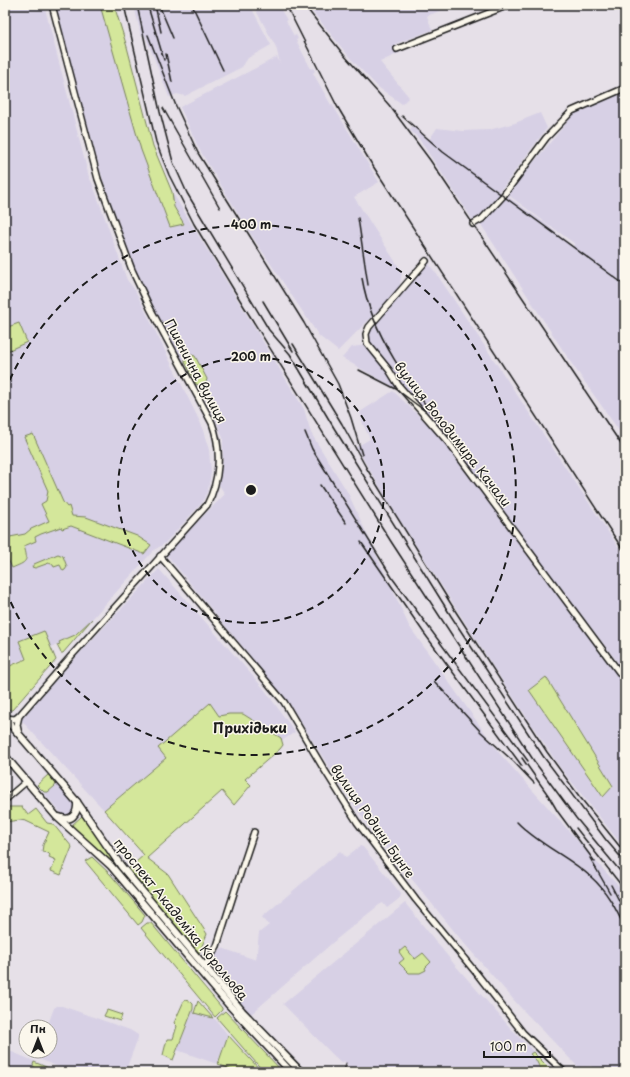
<svg xmlns="http://www.w3.org/2000/svg" width="630" height="1077" viewBox="0 0 630 1077" font-family="'Playpen Sans',sans-serif">
  <style>
    .built { fill: #d7d0e5 }
    .green { fill: #d4e79b; stroke: #78825c }
    .lines { fill: none; stroke-linecap: round; stroke-linejoin: round }
    .minor-casing { stroke: #1c1c1c; stroke-width: 8 }
    .major-casing { stroke: #1c1c1c; stroke-width: 9 }
    .minor { stroke: #fbf7ec; stroke-width: 5 }
    .major { stroke: #fbf7ec; stroke-width: 6 }
    .tram { stroke: #1c1c1c; stroke-width: 1 }
    .rail { stroke: #1c1c1c; stroke-width: 1.5 }
    .ring { fill: none; stroke: #1c1c1c; stroke-width: 2; stroke-dasharray: 7 5 }
    .labels { text-anchor: middle; stroke-width: 3; stroke-linejoin: round; paint-order: stroke }
    .street-label { font-size: 13px; fill: #1c1c1c; stroke: #fbf7ec }
    .neighbourhood-label { font-size: 14px; font-weight: bold; fill: #1c1c1c; stroke: #fbf7ec }
    .centre { fill: #1c1c1c; stroke: #fbf7ec; stroke-width: 2 }
    .ring-label { font-size: 12px; text-anchor: middle; font-weight: bold; fill: #1c1c1c; stroke: #fbf7ec; stroke-width: 3; stroke-linejoin: round; paint-order: stroke }
  </style>
  <rect width="100%" height="100%" fill="#e6e0e8"/>
  <filter id="ink" filterUnits="userSpaceOnUse"><feTurbulence type="fractalNoise" baseFrequency=".025" numOctaves="2"/><feDisplacementMap in="SourceGraphic" scale="8" xChannelSelector="R" yChannelSelector="G"/><feConvolveMatrix kernelMatrix="1 2 1 2 8 2 1 2 1" color-interpolation-filters="sRGB"/></filter>
  <g filter="url(#ink)">
    <g class="built">
      <polygon points="5,5 44,5 89,177 93,185 127,280 135,290 201,424 209,450 211,472 208,490 202,503 164,544 154,550 92,619 75,635 59,642 60,644 51,647 50,646 5,667"/>
      <polygon points="54,5 110,5 136,103 166,182 304,409 311,433 348,493 409,626 500,754 611,878 625,892 625,1072 600,1072 591,1066 578,1067 520,1007 463,942 367,824 329,767 290,704 166,554 225,494 219,485 223,460 223,438 211,407 172,343 136,272 103,180"/>
      <polygon points="134,5 250,5 271,45 248,58 242,67 185,96 177,94 169,97 145,35 141,36"/>
      <polygon points="253,5 278,5 287,20 286,21 294,36 296,35 298,39 296,40 311,69 313,68 315,71 313,73 331,105 332,104 379,182 354,197 402,272 399,289 338,351 319,336 250,233 199,149 180,107 277,57 280,63 276,47"/>
      <polygon points="307,5 454,5 427,16 432,30 395,44 399,53 380,62 409,97 402,104 378,87 351,59"/>
      <polygon points="625,91 625,439 572,364 480,223 473,220 419,139 410,130 413,127 429,140 437,128 462,131 489,130 515,123 540,113 547,128 500,191 546,224 572,247 575,244 507,194 575,113"/>
      <polygon points="428,263 436,273 625,557 625,672 450,441 413,398 342,358 352,347 367,345 370,329"/>
      <polygon points="393,391 447,443 625,685 625,849 559,766 494,668 398,517 356,447 370,439 363,424 360,412"/>
      <polygon points="159,569 264,689 295,732 252,761 216,716 104,810 21,720 76,657"/>
      <polygon points="49,774 74,803 74,811 70,814 62,814 37,785"/>
      <polygon points="360,846 363,847 401,894 400,898 387,908 383,903 379,905 338,938 250,1015 209,964 222,948 256,960 259,933 269,925 262,917 340,851 346,857"/>
      <polygon points="405,903 454,964 514,1032 553,1072 348,1072 348,1065 344,1061 341,1063 283,1004"/>
      <polygon points="57,1006 62,1006 130,1030 138,1035 138,1038 125,1072 70,1072 37,1058 36,1056 37,1051 50,1051 50,1027 47,1027 54,1008"/>
      <polygon points="192,1012 215,1019 228,1035 217,1064 177,1050"/>
      <polygon points="5,1049 60,1072 5,1072"/>
    </g>
    <g class="green">
      <polygon points="100,5 114,5 127,47 153,146 172,192 174,207 184,224 170,227 141,150"/>
      <polygon points="19,323 27,342 5,352 5,328"/>
      <path d="M 188,355 L 192,355 L 195,356 L 207,379 C 206,385 201,387 196,384 L 185,362 L 185,358 Z"/>
      <path d="M 33,434 L 63,502 L 67,507 L 69,506 L 72,516 L 86,517 L 137,536 L 151,545 L 144,554 L 71,526 L 62,529 L 61,527 L 41,534 L 35,537 L 36,541 L 24,546 C 29,562 26,562 12,568 L 5,553 L 5,550 L 8,549 L 9,545 L 5,546 L 5,538 L 25,534 L 31,529 L 49,521 L 41,504 L 46,501 L 48,491 L 24,437 Z"/>
      <polygon points="58,554 63,556 67,567 65,570 63,571 60,565 54,567 53,565 49,563 35,568 32,567 34,564"/>
      <polygon points="92,619 63,653 61,653 57,645 60,644 59,642 75,635"/>
      <polygon points="44,631 56,660 12,710 10,710 5,706 5,668 26,659 19,641"/>
      <polygon points="546,677 613,786 603,797 529,690"/>
      <polygon points="210,703 219,716 229,714 243,714 281,738 283,745 280,749 245,779 251,785 234,805 222,791 147,858 168,874 207,934 199,953 130,872 129,868 144,855 104,810 166,758 158,748"/>
      <polygon points="49,774 56,783 55,786 48,792 44,792 37,785"/>
      <polygon points="6,807 22,807 28,815 36,809 47,823 53,824 72,847 61,875 51,871 56,860 49,857 50,855 48,853 42,852 43,845 49,832 26,821 20,820 5,822 5,808"/>
      <polygon points="82,816 84,816 114,863 71,826"/>
      <polygon points="92,857 110,874 145,915 142,922 138,925 85,861"/>
      <polygon points="147,923 151,923 222,1008 222,1010 215,1017 141,928"/>
      <polygon points="405,947 415,959 423,953 431,962 425,968 426,970 420,973 409,973 399,963 404,959 399,952"/>
      <polygon points="185,1000 190,1001 193,1004 193,1009 173,1060 163,1055 167,1039 173,1039 177,1026 174,1023 183,1003"/>
      <polygon points="198,1001 213,1018 194,1013"/>
      <polygon points="107,1010 122,1015 120,1021 104,1016"/>
      <polygon points="225,1011 283,1072 264,1072 217,1018"/>
      <polygon points="228,1035 262,1072 237,1072 218,1064"/>
      <polygon points="533,1052 553,1072 542,1072 536,1060 530,1054"/>
      <polygon points="34,1062 56,1071 56,1072 37,1072 33,1065"/>
    </g>
    <g class="lines">
      <g class="minor-casing">
        <g id="minor">
          <polyline points="397,49 509,5"/>
          <polyline points="473,224 482,219 503,196 546,138 572,111 625,88"/>
          <polyline points="426,261 369,327 366,334 367,343 389,370 399,386 448,442 625,680"/>
          <polyline points="160,556 284,702 322,766 357,822 416,900 477,974 523,1033 564,1072"/>
          <polyline points="5,718 15,719 19,716"/>
          <path d="M 19,734 L 17,725 L 19,716 L 73,654 L 207,505 C 220,480 222,450 212,423 L 150,308 L 132,270 L 98,179 L 52,5"/>
          <polyline points="5,800 27,781"/>
          <polyline points="205,966 217,946 242,868 254,832"/>
        </g>
      </g>
      <g class="major-casing">
        <g id="major">
          <polyline points="5,718 77,802 121,866 242,1011 301,1072"/>
          <polyline points="5,756 57,817 111,866 229,1005 291,1072"/>
          <path d="M 59,817 C 71,822 78,815 77,802"/>
        </g>
      </g>
      <use href="#minor" class="minor"/>
      <use href="#major" class="major"/>
      <polyline class="tram" points="344,1072 346,1063"/>
      <g class="rail">
        <polyline points="124,5 156,142 169,175 194,224 243,305 390,540 534,761 576,818 625,877"/>
        <polyline points="137,5 160,112 173,162 187,193 269,330 290,354 334,428 451,616 543,756 606,840 625,862"/>
        <polyline points="155,5 161,32"/>
        <polyline points="159,5 173,38"/>
        <polyline points="192,5 223,70"/>
        <polyline points="286,5 337,106 371,163 625,553"/>
        <polyline points="304,5 343,54 389,105 430,160 625,450"/>
        <polyline points="149,10 164,60"/>
        <polyline points="148,35 176,106 198,153 304,323 338,384 351,418 362,455"/>
        <polyline points="166,54 172,82"/>
        <polyline points="163,108 220,208"/>
        <polyline points="402,116 443,152 625,285"/>
        <polyline points="358,218 368,285"/>
        <path d="M 362,278 C 373,343 419,396 458,447"/>
        <polyline points="263,301 293,351"/>
        <polyline points="293,344 342,424 367,469 456,612 547,752 579,796 625,853"/>
        <polyline points="359,370 396,389 425,411"/>
        <polyline points="305,432 312,449 393,579 528,761"/>
        <polyline points="320,485 346,523"/>
        <polyline points="361,542 424,633 522,766"/>
        <polyline points="434,681 481,732 514,762 534,783"/>
        <polyline points="522,758 548,795 558,812 595,862"/>
        <path d="M 517,822 C 539,845 568,856 591,877 C 607,891 616,909 625,928"/>
        <polyline points="576,828 625,890"/>
        <polyline points="590,858 610,893"/>
        <polyline points="611,885 625,912"/>
      </g>
    </g>
  </g>
  <g class="ring">
    <circle cx="251" cy="490" r="133"/>
    <path d="M5 391A265 265 0 1 1 5 589"/>
  </g>
  <g class="labels">
    <g class="street-label">
      <text transform="translate(196 371) rotate(62)" y="5">Пшенична вулиця</text>
      <text transform="translate(453 434) rotate(52)" y="5">вулиця Володимира Качали</text>
      <text transform="translate(373 821) rotate(55)" y="5">вулиця Родини Бунґе</text>
      <text transform="translate(181 919) rotate(51)" y="5">проспект Академіка Корольова</text>
    </g>
    <g class="neighbourhood-label">
      <text x="250" y="733">Прихідьки</text>
    </g>
  </g>
  <circle cx="251" cy="490" r="6" class="centre"/>
  <g class="ring-label">
    <text x="251" y="229">400 m</text>
    <text x="251" y="361">200 m</text>
  </g>
  <rect width="630" height="1077" fill="none" stroke="#fbf7ec" stroke-width="20"/>
  <rect x="10" y="10" width="610" height="1057" fill="none" stroke="#1c1c1c" stroke-width="1.5" filter="url(#ink)"/>
  <g transform="translate(38 1039)"><circle r="19" fill="#fbf7ec" stroke="#a29f99"/>
  <path d="M0-3L7 15L0 10L-7 15Z" fill="#1c1c1c"/>
  <text y="-6" font-size="11" font-weight="bold" text-anchor="middle" fill="#1c1c1c">Пн</text>
  </g>
  <path d="M484 1051v6h66v-6" fill="none" stroke="#1c1c1c" stroke-width="2"/>
  <text x="490" y="1051" font-size="12" fill="#1c1c1c" stroke="#fbf7ec" stroke-width="3" paint-order="stroke">100 m</text>
</svg>
